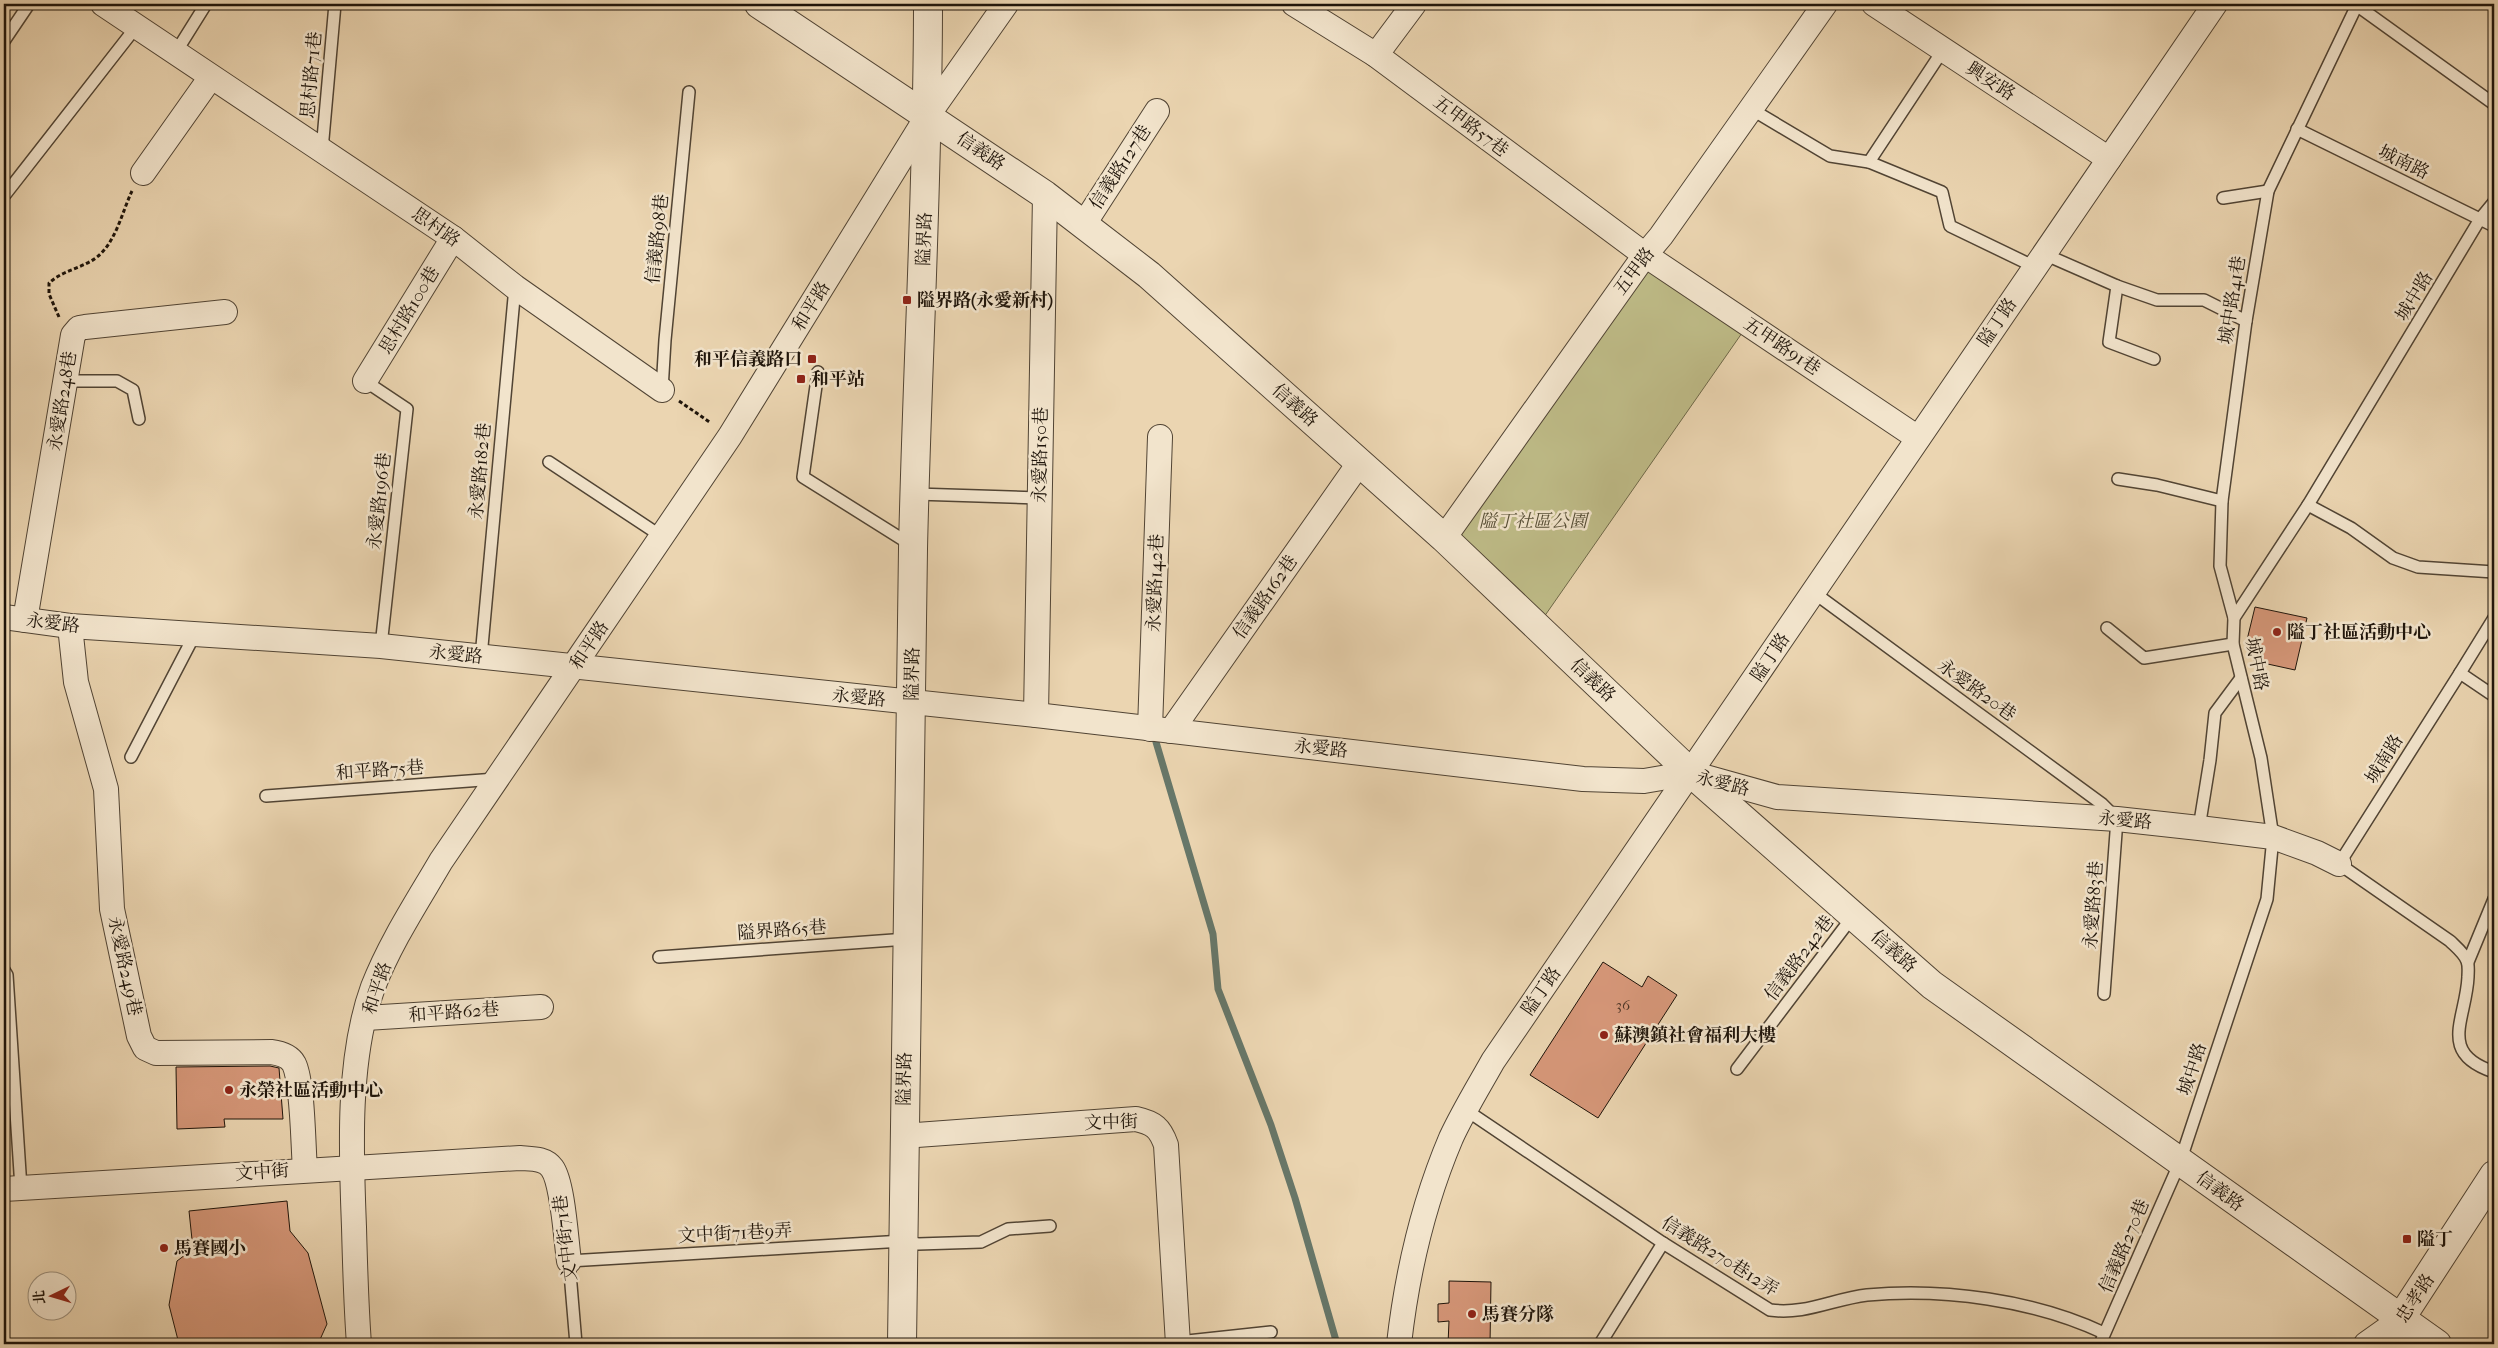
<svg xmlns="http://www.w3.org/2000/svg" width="2498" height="1348" viewBox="0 0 2498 1348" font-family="'IM FELL French Canon','Noto Serif TC',serif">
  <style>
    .green { fill: #bebb87; stroke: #6e6848 }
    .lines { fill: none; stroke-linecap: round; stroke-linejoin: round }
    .stream { stroke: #677769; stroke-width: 7 }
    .building { fill: #d69779; stroke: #1e140a }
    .service-casing { stroke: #514434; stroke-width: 14 }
    .minor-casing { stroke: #514434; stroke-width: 26 }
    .tertiary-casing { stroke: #514434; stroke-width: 30 }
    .path { stroke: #1e140a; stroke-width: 3; stroke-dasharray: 4 2.5; stroke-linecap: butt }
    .service { stroke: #f2e4cc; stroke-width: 11 }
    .minor { stroke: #f2e4cc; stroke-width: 24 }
    .tertiary { stroke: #f2e4cc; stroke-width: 28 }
    .poi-dot { fill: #8f2418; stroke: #f2e4cc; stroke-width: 2 }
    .labels { text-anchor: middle; stroke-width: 5; stroke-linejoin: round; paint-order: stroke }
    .number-label { font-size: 15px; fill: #4c3526 }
    .street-label { font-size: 18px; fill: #1e140a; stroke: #f2e4cc }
    .poi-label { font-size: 18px; font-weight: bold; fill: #1e140a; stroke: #f2e4cc; text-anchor: start }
    .park-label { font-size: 18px; font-style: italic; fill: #564e36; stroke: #f2e4cc }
  </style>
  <rect width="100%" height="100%" fill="#ebd5b1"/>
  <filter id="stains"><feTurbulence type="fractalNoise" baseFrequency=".004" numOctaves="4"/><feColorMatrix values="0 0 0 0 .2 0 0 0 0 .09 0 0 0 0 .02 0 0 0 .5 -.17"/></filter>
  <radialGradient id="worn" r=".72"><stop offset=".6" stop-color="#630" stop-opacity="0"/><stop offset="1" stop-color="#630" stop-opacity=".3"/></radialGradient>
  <polygon class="green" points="1645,255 1749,323 1537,627 1444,538"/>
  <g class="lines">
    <polyline class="stream" points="1156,742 1213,934 1218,989 1271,1125 1295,1198 1337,1344"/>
  </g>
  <g class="building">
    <polygon points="2255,607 2307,618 2295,670 2254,661 2258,642 2247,640"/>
    <polygon points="1603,962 1642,987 1648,976 1677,995 1598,1118 1530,1075"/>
    <polygon points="270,1066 279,1068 283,1119 224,1119 225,1127 177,1129 176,1067"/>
    <polygon points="287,1201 290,1231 308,1253 327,1324 318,1344 179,1344 169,1305 177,1261 193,1249 189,1211"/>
    <polygon points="1449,1281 1491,1282 1490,1344 1448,1344 1449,1321 1438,1322 1438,1304 1449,1303"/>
  </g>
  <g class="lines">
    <g class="service-casing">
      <g id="service">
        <polyline points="2355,4 2494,104"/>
        <polyline points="4,41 29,4"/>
        <polyline points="176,52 206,4"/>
        <polyline points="1751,109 1830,156 1869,162 1942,192 1950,226 2035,267"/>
        <polyline points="2297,129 2494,226"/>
        <polyline points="322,150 335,4"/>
        <polyline points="1869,162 1943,50"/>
        <polyline points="4,196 136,27"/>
        <polyline points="2223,198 2268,191"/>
        <polyline points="2044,254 2117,286 2157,300 2204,300 2246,321"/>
        <polyline points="2117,286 2109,342 2154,359"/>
        <polyline points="818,372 803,477 913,546"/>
        <polyline points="65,381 117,381 133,390 139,419"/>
        <polyline points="365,381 407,409 381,646"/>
        <polyline points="662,390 665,340 689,92"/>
        <polyline points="549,462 661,536"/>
        <polyline points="2118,479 2157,485 2222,501"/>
        <polyline points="916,494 1039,498"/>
        <polyline points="2308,505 2351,528 2393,558 2418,567 2494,572"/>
        <polyline points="1813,592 2102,804 2117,819 2104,994"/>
        <polyline points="2234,618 2220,566 2222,501 2246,321 2268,191 2357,5"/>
        <polyline points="2494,618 2460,673 2494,696"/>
        <polyline points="2107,628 2144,658 2233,644"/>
        <polyline points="481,657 515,287"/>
        <path d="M 2460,673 L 2339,864 L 2450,941 C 2456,947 2464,953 2467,961 C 2469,966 2468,972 2468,977 C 2466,1020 2437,1053 2494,1072"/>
        <polyline points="131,757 195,634"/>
        <polyline points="266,796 496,779"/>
        <polyline points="2199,828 2210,760 2215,713 2241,678"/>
        <polyline points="659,957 907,939"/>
        <polyline points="2468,962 2494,899"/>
        <polyline points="4,970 7,975 21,1188"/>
        <polyline points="1737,1069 1853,916"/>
        <path d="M 1466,1110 L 1663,1243 L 1770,1310 C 1805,1315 1833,1299 1867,1295 C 1944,1288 2034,1300 2104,1333"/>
        <polyline points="1178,1342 1271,1332"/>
        <polyline points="576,1344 569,1261 903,1241 918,1244 981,1242 1008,1229 1050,1226"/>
        <polyline points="1600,1344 1663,1243"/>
        <polyline points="2100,1344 2180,1162 2267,899 2273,837 2261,758 2233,644 2234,618 2308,505 2480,219 2494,202"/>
      </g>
    </g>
    <g class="minor-casing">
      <g id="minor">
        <polyline points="103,4 453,238 515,287 662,390"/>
        <polyline points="1294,4 1376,55 1645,255 1918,438"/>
        <polyline points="1874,4 2109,159"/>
        <polyline points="1376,55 1414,4"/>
        <polyline points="143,173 211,77"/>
        <polyline points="1084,224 1157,111"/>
        <polyline points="365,381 453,238"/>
        <polyline points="1444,538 1645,255 1661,236 1825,4"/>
        <polyline points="4,617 70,626 381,646 1036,715 1583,779 1644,781 1691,773 1777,797 2117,819 2199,828 2273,837 2317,853 2339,864"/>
        <polyline points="25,620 73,335 79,328 85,327 225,312"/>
        <path d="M 70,626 L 76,682 L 106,789 L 112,909 L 139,1036 L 145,1048 L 156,1053 L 271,1052 C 279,1053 289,1055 294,1064 C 303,1083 303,1146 305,1169"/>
        <polyline points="1036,715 1045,195"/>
        <polyline points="1150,729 1160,437"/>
        <polyline points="1171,731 1360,462"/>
        <polyline points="366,1018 541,1007"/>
        <path d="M 903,1136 L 1136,1119 C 1154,1123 1160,1128 1166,1145 L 1178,1344"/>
        <path d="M 4,1189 L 520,1158 C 532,1159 545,1158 552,1168 C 563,1183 566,1240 569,1261"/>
        <path d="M 359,1344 C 356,1305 355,1266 354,1227 C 351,1152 347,1058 373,987 C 390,943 417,902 441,861 L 730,436 L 928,115 L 1006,4"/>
        <path d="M 1399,1344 C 1407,1273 1423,1204 1451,1138 C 1463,1112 1479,1086 1493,1061 L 2215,4"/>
        <polyline points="2366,1344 2397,1322"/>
      </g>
    </g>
    <g class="tertiary-casing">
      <g id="tertiary">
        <polyline points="759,4 1045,195 1149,275 1444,538 1691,773 1932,985 2437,1344"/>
        <path d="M 902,1344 C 904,1079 908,814 913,549 C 917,367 928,186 928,4"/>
        <polyline points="2384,1344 2494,1175"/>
      </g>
    </g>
    <g class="path">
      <path d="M 59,317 L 49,294 L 49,283 C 63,270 83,268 97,257 C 116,242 122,212 132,191"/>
      <polyline points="679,401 711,423"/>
    </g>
    <use href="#service" class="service"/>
    <use href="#minor" class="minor"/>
    <use href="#tertiary" class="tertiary"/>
  </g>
  <g class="poi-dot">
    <rect x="902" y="295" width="10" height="10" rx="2.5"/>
    <rect x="807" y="354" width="10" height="10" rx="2.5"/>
    <rect x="796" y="374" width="10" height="10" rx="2.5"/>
    <circle cx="2277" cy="632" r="5"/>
    <circle cx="1604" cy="1035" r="5"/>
    <circle cx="229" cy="1090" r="5"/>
    <rect x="2402" y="1234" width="10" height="10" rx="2.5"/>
    <circle cx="164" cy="1248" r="5"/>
    <circle cx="1472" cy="1314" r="5"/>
  </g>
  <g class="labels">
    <g class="number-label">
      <text x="1623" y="1010">36</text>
    </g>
    <g class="street-label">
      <text transform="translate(311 75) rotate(-85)" y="6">思村路71巷</text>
      <text transform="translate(1991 81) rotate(33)" y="6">興安路</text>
      <text transform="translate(1471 126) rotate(37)" y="6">五甲路57巷</text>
      <text transform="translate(981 151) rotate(34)" y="6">信義路</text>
      <text transform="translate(2404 162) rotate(26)" y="6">城南路</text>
      <text transform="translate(1120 167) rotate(-57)" y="6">信義路127巷</text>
      <text transform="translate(436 227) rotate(35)" y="6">思村路</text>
      <text transform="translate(657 239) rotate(-84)" y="6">信義路98巷</text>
      <text transform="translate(924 239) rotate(-88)" y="6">隘界路</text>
      <text transform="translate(1634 271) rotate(-53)" y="6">五甲路</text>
      <text transform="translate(2414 296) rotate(-59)" y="6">城中路</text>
      <text transform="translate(2232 300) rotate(-81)" y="6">城中路41巷</text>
      <text transform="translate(811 306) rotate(-58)" y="6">和平路</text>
      <text transform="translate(409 310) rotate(-59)" y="6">思村路100巷</text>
      <text transform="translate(1997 322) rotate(-56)" y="6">隘丁路</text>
      <text transform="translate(1782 346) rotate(34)" y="6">五甲路91巷</text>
      <text transform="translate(62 401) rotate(-81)" y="6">永愛路248巷</text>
      <text transform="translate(1295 405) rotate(42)" y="6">信義路</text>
      <text transform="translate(1040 455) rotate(-89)" y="6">永愛路150巷</text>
      <text transform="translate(480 471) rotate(-85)" y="6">永愛路182巷</text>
      <text transform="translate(379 501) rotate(-84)" y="6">永愛路196巷</text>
      <text transform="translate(1155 583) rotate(-88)" y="6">永愛路142巷</text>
      <text transform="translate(1265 597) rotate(-55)" y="6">信義路162巷</text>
      <text transform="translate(53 623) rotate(7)" y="6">永愛路</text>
      <text transform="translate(589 645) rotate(-56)" y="6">和平路</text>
      <text transform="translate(456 654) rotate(6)" y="6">永愛路</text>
      <text transform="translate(1770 657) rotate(-56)" y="6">隘丁路</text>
      <text transform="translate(2257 664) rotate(79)" y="6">城中路</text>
      <text transform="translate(912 674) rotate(-89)" y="6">隘界路</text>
      <text transform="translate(1593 680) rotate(43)" y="6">信義路</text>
      <text transform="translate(1977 690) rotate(36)" y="6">永愛路20巷</text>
      <text transform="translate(859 697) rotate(6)" y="6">永愛路</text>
      <text transform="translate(1321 748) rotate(6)" y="6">永愛路</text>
      <text transform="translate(2384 759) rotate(-58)" y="6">城南路</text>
      <text transform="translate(380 770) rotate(-4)" y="6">和平路75巷</text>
      <text transform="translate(1723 783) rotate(14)" y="6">永愛路</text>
      <text transform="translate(2125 820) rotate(5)" y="6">永愛路</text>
      <text transform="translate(2093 905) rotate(-86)" y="6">永愛路83巷</text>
      <text transform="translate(782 930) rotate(-4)" y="6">隘界路65巷</text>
      <text transform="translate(1894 951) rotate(41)" y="6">信義路</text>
      <text transform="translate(1799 958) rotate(-53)" y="6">信義路242巷</text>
      <text transform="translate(125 966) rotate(78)" y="6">永愛路249巷</text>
      <text transform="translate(377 988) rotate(-71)" y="6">和平路</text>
      <text transform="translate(1541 991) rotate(-55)" y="6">隘丁路</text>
      <text transform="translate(454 1012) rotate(-4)" y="6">和平路62巷</text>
      <text transform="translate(2192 1069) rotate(-72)" y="6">城中路</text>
      <text transform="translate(904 1079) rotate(-89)" y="6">隘界路</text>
      <text transform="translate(1111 1122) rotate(-2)" y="6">文中街</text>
      <text transform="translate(262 1172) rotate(-4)" y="6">文中街</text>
      <text transform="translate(2220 1191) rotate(36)" y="6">信義路</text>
      <text transform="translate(735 1233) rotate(-3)" y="6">文中街71巷9弄</text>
      <text transform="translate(565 1238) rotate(-97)" y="6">文中街71巷</text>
      <text transform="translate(2124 1246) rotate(-67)" y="6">信義路270巷</text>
      <text transform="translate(1720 1256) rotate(32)" y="6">信義路270巷12弄</text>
      <text transform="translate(2415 1298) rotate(-57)" y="6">忠孝路</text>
    </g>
    <g class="poi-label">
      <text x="917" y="306">隘界路(永愛新村)</text>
      <text x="802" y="365" text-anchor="end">和平信義路口</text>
      <text x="811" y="385">和平站</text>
      <text x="2287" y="638">隘丁社區活動中心</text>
      <text x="1614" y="1041">蘇澳鎮社會福利大樓</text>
      <text x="239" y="1096">永榮社區活動中心</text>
      <text x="2417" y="1245">隘丁</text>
      <text x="174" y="1254">馬賽國小</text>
      <text x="1482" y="1320">馬賽分隊</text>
    </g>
    <g class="park-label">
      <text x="1533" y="527">隘丁社區公園</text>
    </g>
  </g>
  <rect width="2498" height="1348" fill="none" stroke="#ebd5b1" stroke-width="20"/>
  <rect x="5" y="5" width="2488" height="1338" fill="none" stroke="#1e140a" stroke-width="2.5"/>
  <rect x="10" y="10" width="2478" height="1328" fill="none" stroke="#1e140a"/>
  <g transform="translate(52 1296) rotate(265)"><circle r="24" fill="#f2e4cc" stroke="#9d917e"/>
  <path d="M0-4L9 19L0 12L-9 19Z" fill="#8f2418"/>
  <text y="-8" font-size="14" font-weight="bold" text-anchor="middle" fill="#1e140a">北</text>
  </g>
  <rect width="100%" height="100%" filter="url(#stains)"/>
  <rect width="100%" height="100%" fill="url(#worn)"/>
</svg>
